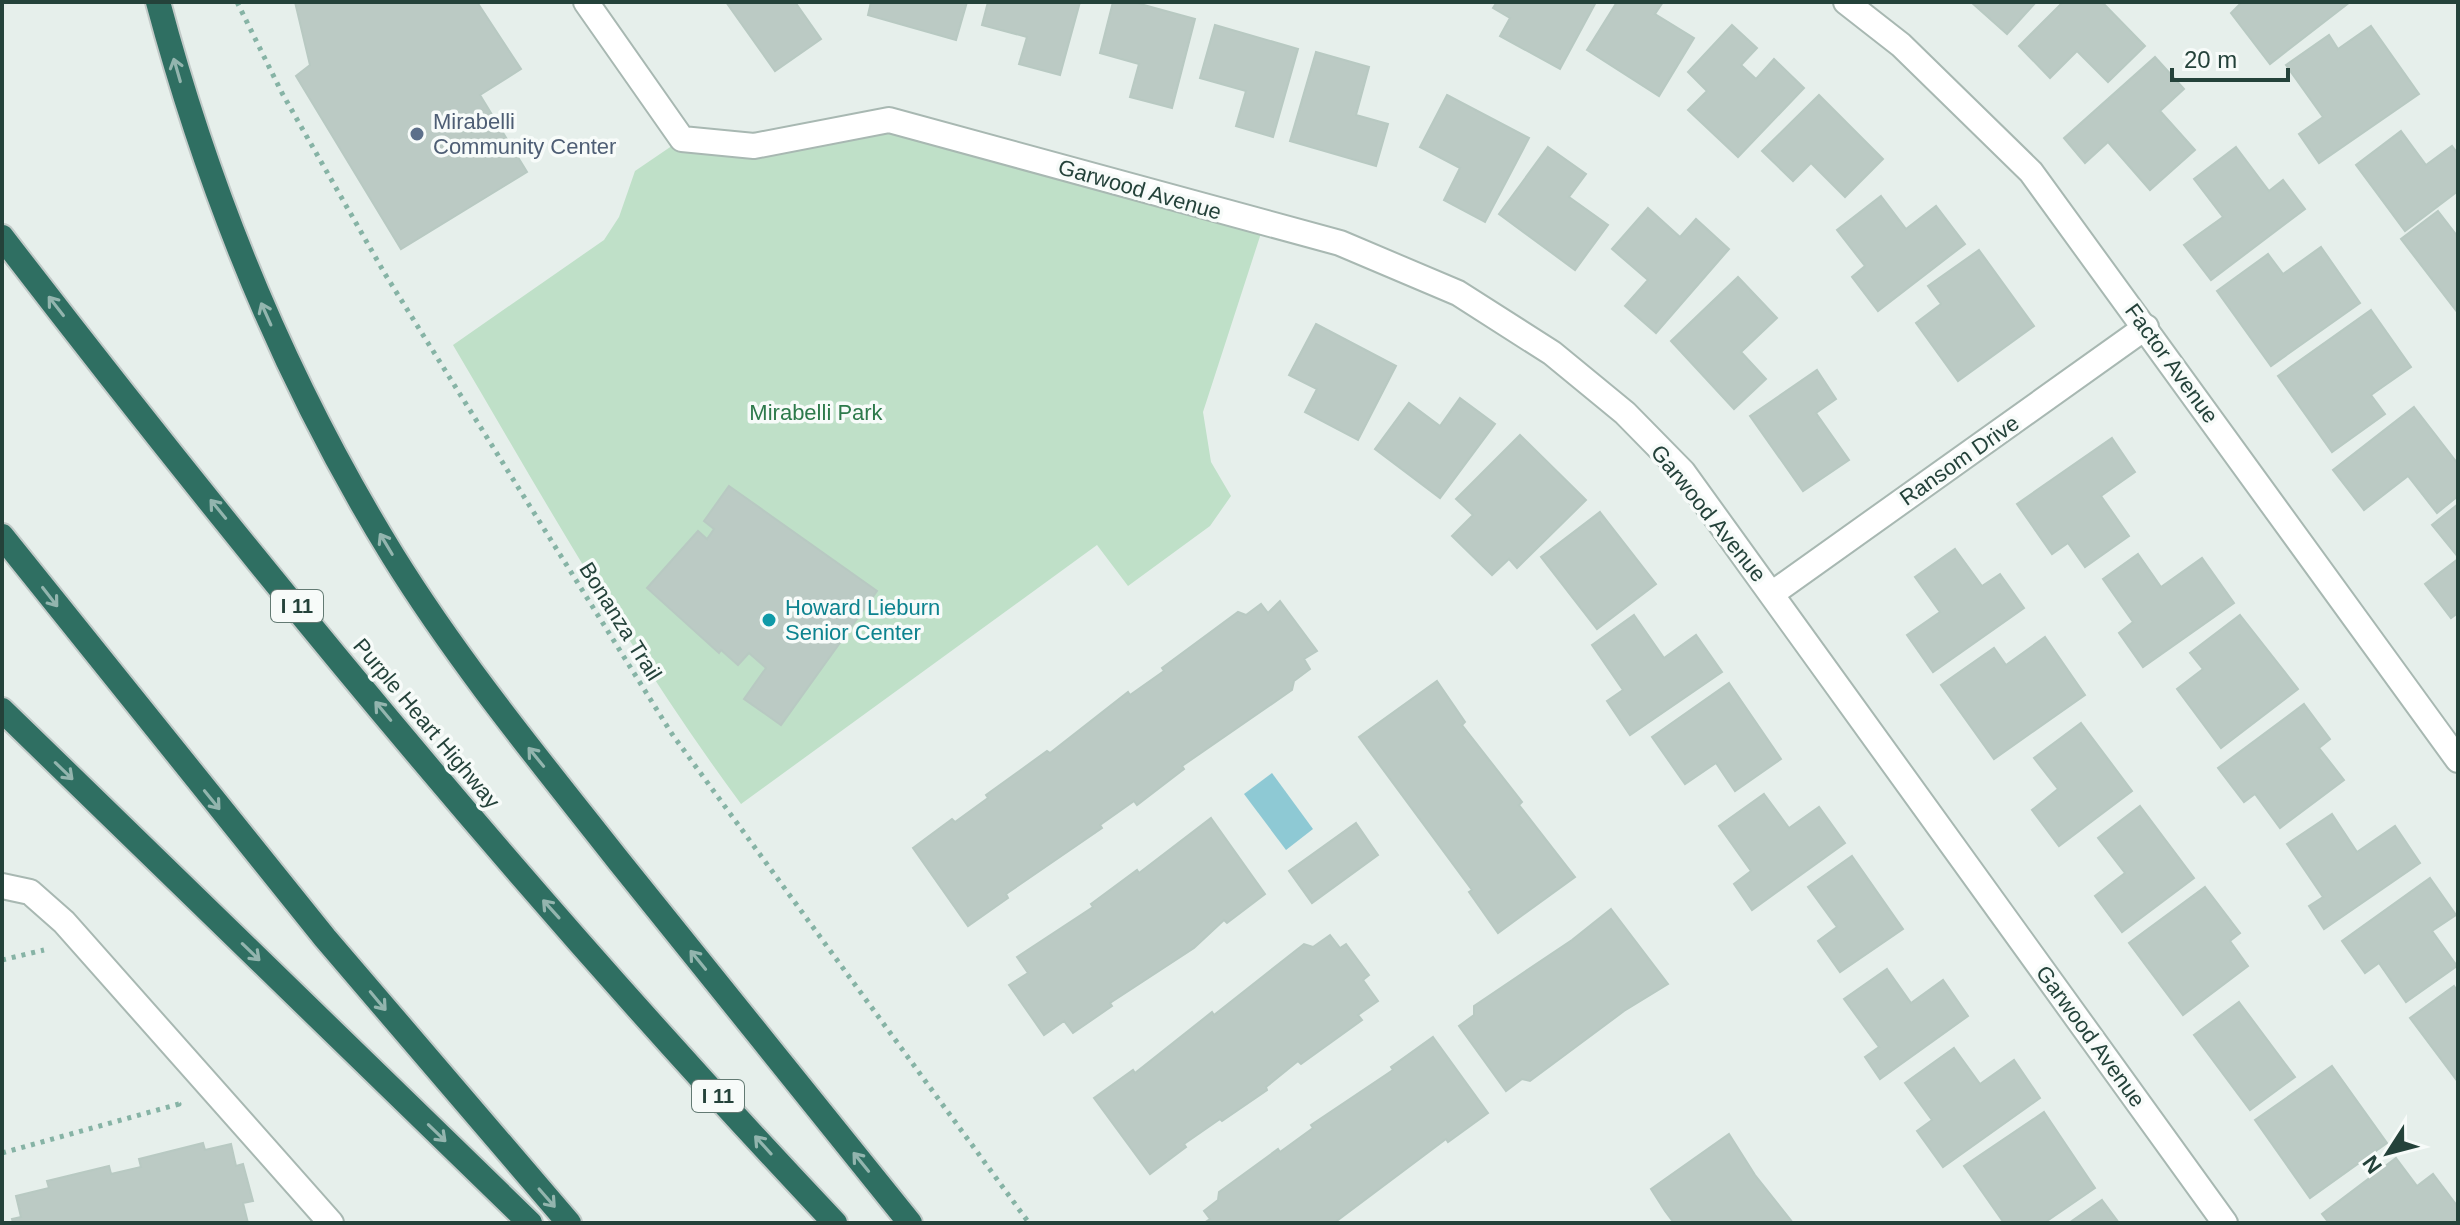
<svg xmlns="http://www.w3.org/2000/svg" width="2460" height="1225" viewBox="0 0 2460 1225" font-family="Helvetica,sans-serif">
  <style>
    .green { fill: #bfe0c8 }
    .water { fill: #8ec9d4 }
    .building { fill: #bbcac4; stroke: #b8c9c2; stroke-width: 2 }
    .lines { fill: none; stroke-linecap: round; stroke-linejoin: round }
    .street-casing { stroke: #a8b8b2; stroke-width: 28 }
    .highway-casing { stroke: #c2cac8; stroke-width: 28 }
    .path { stroke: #86b3a5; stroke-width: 5; stroke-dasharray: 4 6; stroke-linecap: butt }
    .street { stroke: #fff; stroke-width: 24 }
    .highway { stroke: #2f6f62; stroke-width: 24 }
    .oneway { stroke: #93b5ae }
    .service-dot { fill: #5c6f8a; stroke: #f7fbf9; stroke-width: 3 }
    .culture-dot { fill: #0f9aa8; stroke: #f7fbf9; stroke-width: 3 }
    .labels { text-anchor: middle; stroke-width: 7; stroke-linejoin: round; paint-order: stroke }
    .shield { fill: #f7fbf9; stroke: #637a73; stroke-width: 2 }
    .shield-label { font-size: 20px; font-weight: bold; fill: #24423a }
    .service-label { font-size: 22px; fill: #4e5e75; stroke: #f7fbf9; text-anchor: start }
    .street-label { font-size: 22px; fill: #24423a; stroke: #f7fbf9 }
    .park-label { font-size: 22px; fill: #2d7a4b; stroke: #f7fbf9 }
    .culture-label { font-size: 22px; fill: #0d838f; stroke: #f7fbf9; text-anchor: start }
  </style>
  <rect width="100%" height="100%" fill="#e6efeb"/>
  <path class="green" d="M 889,120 L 1264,224 L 1203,412 L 1211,462 L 1231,496 L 1210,526 L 1128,586 L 1097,545 L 741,804 C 633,658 545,501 453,345 L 604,240 L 619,217 L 635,171 L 682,139 L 754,146 Z"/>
  <polygon class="water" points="1272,773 1313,829 1286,850 1244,794"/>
  <g class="building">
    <polygon points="295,2 477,2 521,69 480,95 527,172 401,249 296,76 310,65"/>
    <polygon points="726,2 795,2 821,39 775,71"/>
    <polygon points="871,2 967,2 956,40 868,15"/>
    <polygon points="988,2 1080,2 1060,75 1019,64 1027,37 982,25"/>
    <polygon points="1113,2 1133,2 1195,19 1172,108 1130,97 1139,64 1100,53"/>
    <polygon points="1497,2 1596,2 1560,69 1500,36 1510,18 1493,8"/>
    <polygon points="1617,2 1663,2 1655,14 1694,38 1659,96 1587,50"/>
    <polygon points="1971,2 2036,2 2007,34"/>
    <polygon points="2063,2 2102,2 2145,46 2108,82 2077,51 2050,78 2019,46"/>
    <polygon points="2242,2 2350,2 2270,64 2231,13"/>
    <polygon points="1215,25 1298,49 1273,137 1236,126 1246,91 1200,78"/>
    <polygon points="1732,25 1757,48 1741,65 1756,79 1774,59 1804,88 1738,157 1688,110 1707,91 1688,72"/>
    <polygon points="2371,26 2419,94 2319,163 2299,134 2323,117 2286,65 2329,35 2338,49"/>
    <polygon points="1316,52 1369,67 1356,115 1388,124 1376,166 1290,141"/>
    <polygon points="2155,57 2184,89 2160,111 2195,150 2150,190 2108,142 2085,163 2064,138"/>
    <polygon points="1447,95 1529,138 1485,222 1444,200 1460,168 1420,147"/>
    <polygon points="1819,95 1883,159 1845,197 1811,163 1793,181 1762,151"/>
    <polygon points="2401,131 2426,165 2452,146 2458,154 2458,191 2405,231 2356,165"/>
    <polygon points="1548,147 1586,174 1569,197 1608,225 1575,270 1499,214"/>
    <polygon points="2236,147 2269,191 2283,180 2305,209 2211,280 2184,245 2223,217 2194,179"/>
    <polygon points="1881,196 1906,229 1936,206 1965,244 1878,311 1852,277 1865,266 1837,230"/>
    <polygon points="1648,208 1680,237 1696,219 1729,249 1656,333 1625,306 1648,280 1612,249"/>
    <polygon points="2438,211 2458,237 2458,313 2401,239"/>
    <polygon points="2321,247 2360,303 2271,366 2217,291 2268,254 2283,274"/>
    <polygon points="1979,250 2034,326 1958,381 1916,323 1941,304 1928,286"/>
    <polygon points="1738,277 1777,318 1741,352 1766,379 1734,409 1671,341"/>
    <polygon points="2371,310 2411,367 2371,395 2385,414 2332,452 2278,376"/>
    <polygon points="1316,324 1396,366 1358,440 1305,412 1317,389 1289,375"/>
    <polygon points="1817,370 1836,399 1816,413 1849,460 1803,491 1750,416"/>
    <polygon points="1460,398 1495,424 1440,498 1375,449 1409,403 1440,426"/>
    <polygon points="2414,407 2458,464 2458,496 2437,513 2408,476 2364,510 2333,470"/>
    <polygon points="1520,435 1586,500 1517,568 1509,559 1492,575 1452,536 1473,515 1456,499"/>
    <polygon points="2112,438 2135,472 2101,496 2129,536 2085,567 2068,543 2052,554 2017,504"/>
    <polygon points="729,486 877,591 781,725 744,699 766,668 749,653 738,665 721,650 719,653 647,588 698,531 707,539 714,529 704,521"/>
    <polygon points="2458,504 2458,557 2432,525"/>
    <polygon points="1600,512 1656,584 1597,629 1541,557"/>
    <polygon points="1955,549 1982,586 2000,574 2024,608 1933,672 1907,635 1940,612 1915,577"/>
    <polygon points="2138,554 2161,587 2202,558 2234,603 2143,667 2119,633 2133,622 2103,579"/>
    <polygon points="2458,559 2458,613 2451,618 2425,584"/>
    <polygon points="1280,601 1317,651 1304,659 1310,669 1294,681 1292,690 1182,766 1184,769 1137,805 1134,801 1100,825 1102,828 1006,894 1008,898 968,926 913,848 952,819 955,822 988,798 986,795 1047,751 1050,753 1128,692 1130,695 1164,671 1162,668 1238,612 1246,615 1261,604 1268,613"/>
    <polygon points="1634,615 1664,658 1696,635 1722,672 1630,735 1607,701 1623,690 1592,645"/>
    <polygon points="2240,615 2298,689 2221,748 2177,689 2203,669 2190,653"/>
    <polygon points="2045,637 2085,695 1994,759 1941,685 1994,648 2006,665"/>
    <polygon points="1437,681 1465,722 1462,725 1522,802 1519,805 1575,877 1498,933 1469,892 1472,890 1359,737"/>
    <polygon points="1729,683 1781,759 1735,791 1716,763 1685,784 1652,737"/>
    <polygon points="2304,704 2330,739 2319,748 2344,780 2280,828 2255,794 2244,802 2218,768"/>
    <polygon points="2081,723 2132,791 2059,846 2032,810 2058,789 2034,758"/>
    <polygon points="1764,794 1789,828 1819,807 1845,843 1752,910 1734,884 1751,871 1719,826"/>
    <polygon points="2140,806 2194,878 2122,932 2095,896 2125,873 2098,838"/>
    <polygon points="2332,814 2357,852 2395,826 2420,863 2324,929 2309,906 2323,897 2287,844"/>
    <polygon points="1211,818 1265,894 1227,923 1224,920 1194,948 1110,1003 1112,1006 1073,1033 1064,1021 1044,1035 1009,985 1028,973 1017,957 1093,907 1091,904 1137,870 1139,873"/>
    <polygon points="1356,823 1378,855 1312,903 1289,871"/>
    <polygon points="1852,856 1903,929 1840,972 1818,941 1837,927 1808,887"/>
    <polygon points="2430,878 2456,915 2432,931 2457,966 2406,1002 2379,963 2365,973 2342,941"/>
    <polygon points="2205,887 2240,933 2230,941 2248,966 2183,1015 2129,943"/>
    <polygon points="1611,909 1668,984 1624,1011 1530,1081 1522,1079 1506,1091 1459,1026 1474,1015 1474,1006 1572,940"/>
    <polygon points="1330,935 1340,948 1346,944 1369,975 1363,980 1378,1001 1358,1015 1362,1020 1301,1064 1298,1061 1266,1087 1267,1090 1222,1121 1220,1119 1184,1144 1186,1147 1150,1174 1094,1098 1133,1070 1135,1073 1212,1012 1214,1015 1304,944 1313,947"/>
    <polygon points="1887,969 1911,1003 1943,980 1968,1016 1880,1079 1865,1057 1879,1047 1844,999"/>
    <polygon points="2454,986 2458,992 2458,1082 2410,1018"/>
    <polygon points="2239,1002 2295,1077 2250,1110 2194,1035"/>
    <polygon points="1433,1037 1488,1113 1448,1142 1446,1139 1334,1223 1204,1223 1210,1219 1204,1211 1218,1200 1219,1192 1278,1149 1280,1152 1313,1128 1311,1125 1393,1070 1391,1067"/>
    <polygon points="1954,1048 1980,1084 2014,1060 2040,1098 1943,1167 1917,1131 1932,1120 1905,1083"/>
    <polygon points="2332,1066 2387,1143 2310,1198 2255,1120"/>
    <polygon points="2044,1112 2095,1188 2044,1223 2004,1223 1964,1166"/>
    <polygon points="1729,1134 1755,1175 1793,1223 1674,1223 1665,1211 1651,1189"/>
    <polygon points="203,1143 205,1150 231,1144 236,1166 243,1164 253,1201 243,1203 248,1223 13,1223 12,1219 21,1217 16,1196 49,1188 47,1181 109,1166 111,1174 141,1167 139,1159"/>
    <polygon points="2396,1158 2417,1186 2433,1174 2458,1207 2458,1218 2451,1223 2329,1223 2322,1214"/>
    <polygon points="2102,1200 2119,1223 2069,1223"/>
  </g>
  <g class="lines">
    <g class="street-casing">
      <g id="street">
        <polyline points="586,2 682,139 754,146 889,120 1340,243 1458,293 1552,353 1625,413 1683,472 2225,1223"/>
        <polyline points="1846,2 1901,45 2031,172 2458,760"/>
        <polyline points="1773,593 2146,327"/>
        <polyline points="2,886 30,892 64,922 331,1223"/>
      </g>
    </g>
    <g class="highway-casing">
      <g id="highway">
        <path d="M 158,2 C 210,197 287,384 393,556 C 460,664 540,761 618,860 C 715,981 813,1102 910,1223"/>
        <path d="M 2,237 C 264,578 539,910 835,1223"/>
        <polyline points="2,536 325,938 569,1223"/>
        <polyline points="2,710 530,1223"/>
      </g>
    </g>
    <g class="path">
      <polyline points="237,2 282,93 385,274 672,734 1029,1223"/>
      <polyline points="2,960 44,950"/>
      <polyline points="2,1153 179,1104 177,1102"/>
    </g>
    <use href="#street" class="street"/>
    <use href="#highway" class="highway"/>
  </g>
  <defs><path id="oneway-shaft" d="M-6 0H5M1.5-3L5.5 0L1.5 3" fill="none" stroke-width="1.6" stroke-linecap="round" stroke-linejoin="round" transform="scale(2)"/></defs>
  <g class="oneway">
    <use href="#oneway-shaft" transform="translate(177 70) rotate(-106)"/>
    <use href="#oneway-shaft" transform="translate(56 306) rotate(-128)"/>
    <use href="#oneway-shaft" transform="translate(266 314) rotate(-114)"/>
    <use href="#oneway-shaft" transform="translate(218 509) rotate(-129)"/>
    <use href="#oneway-shaft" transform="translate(386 544) rotate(-121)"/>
    <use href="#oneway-shaft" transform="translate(50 597) rotate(52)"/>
    <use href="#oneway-shaft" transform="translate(383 711) rotate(-130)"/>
    <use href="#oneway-shaft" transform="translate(536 757) rotate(-129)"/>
    <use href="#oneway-shaft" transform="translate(64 771) rotate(44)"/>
    <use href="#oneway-shaft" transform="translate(212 800) rotate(51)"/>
    <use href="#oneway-shaft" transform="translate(551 909) rotate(-132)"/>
    <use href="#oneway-shaft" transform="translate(251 952) rotate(44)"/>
    <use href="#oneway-shaft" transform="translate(698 960) rotate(-129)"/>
    <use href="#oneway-shaft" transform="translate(378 1001) rotate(50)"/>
    <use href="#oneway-shaft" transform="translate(437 1133) rotate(44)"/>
    <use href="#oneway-shaft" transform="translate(763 1145) rotate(-132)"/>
    <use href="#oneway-shaft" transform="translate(861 1162) rotate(-129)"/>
    <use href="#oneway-shaft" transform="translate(547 1198) rotate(49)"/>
  </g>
  <circle class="service-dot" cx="417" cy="134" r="8"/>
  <circle class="culture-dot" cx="769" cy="620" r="8"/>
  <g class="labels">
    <g class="shield">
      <rect x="271" y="590" width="52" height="32" rx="6"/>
      <rect x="692" y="1080" width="52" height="32" rx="6"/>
    </g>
    <g class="shield-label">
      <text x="297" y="613">I 11</text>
      <text x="718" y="1103">I 11</text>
    </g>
    <g class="service-label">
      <text x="433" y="129">Mirabelli<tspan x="433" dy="25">Community Center</tspan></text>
    </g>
    <g class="street-label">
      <text transform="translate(1140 189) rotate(16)" y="8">Garwood Avenue</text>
      <text transform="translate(2172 363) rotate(54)" y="8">Factor Avenue</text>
      <text transform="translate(1959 460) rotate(-35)" y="8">Ransom Drive</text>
      <text transform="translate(1709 513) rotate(51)" y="8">Garwood Avenue</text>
      <text transform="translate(621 621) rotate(58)" y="8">Bonanza Trail</text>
      <text transform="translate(427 723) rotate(50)" y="8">Purple Heart Highway</text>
      <text transform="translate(2091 1036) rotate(54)" y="8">Garwood Avenue</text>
    </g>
    <g class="park-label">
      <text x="816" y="420">Mirabelli Park</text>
    </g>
    <g class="culture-label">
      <text x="785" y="615">Howard Lieburn<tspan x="785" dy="25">Senior Center</tspan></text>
    </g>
  </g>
  <rect width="2460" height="1225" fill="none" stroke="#24423a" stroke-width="8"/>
  <g transform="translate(2388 1153) rotate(234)" stroke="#f7fbf9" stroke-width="6" paint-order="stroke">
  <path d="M0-6L14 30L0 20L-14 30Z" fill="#24423a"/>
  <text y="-12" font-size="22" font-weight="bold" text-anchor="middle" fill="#24423a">N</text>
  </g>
  <path d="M2172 68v12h116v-12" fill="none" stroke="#24423a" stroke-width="4"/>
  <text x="2184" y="68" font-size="24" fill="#24423a" stroke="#f7fbf9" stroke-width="6" paint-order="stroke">20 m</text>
</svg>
